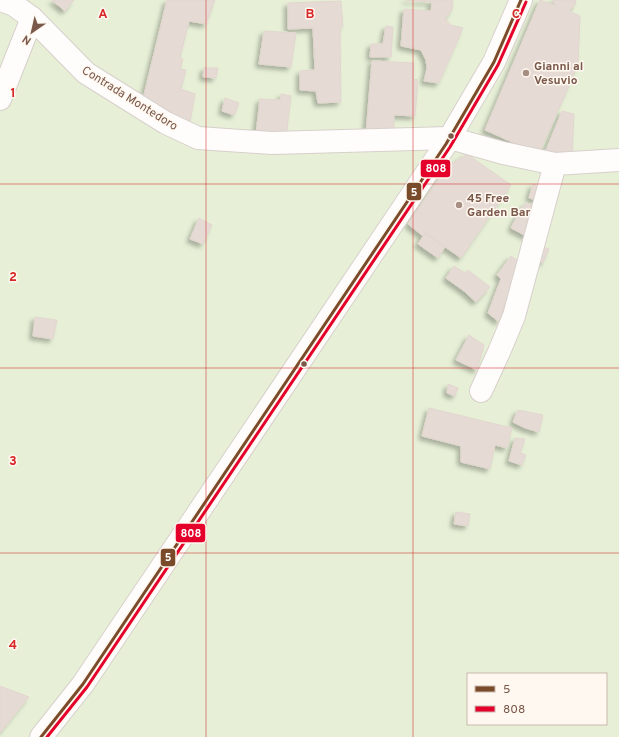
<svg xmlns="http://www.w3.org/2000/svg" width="619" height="737" viewBox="0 0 619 737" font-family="Overpass,sans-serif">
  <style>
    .green { fill: #e7f0d7; fill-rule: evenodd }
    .building { fill: #e6dbd4; stroke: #e2d6cf; filter: url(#shadow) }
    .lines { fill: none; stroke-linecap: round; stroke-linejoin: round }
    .minor-casing { stroke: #d8d0cb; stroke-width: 24 }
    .tertiary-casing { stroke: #d8d0cb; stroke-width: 24 }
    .minor { stroke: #fefdfc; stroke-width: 22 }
    .tertiary { stroke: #fefdfc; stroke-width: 22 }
    .bus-1-casing { stroke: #fff8f0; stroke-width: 6 }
    .bus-2-casing { stroke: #fff8f0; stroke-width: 6 }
    .bus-1 { stroke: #7a4b2a; stroke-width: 3 }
    .bus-2 { stroke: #e4002b; stroke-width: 3 }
    .grid { fill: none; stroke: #d62828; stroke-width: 1; stroke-opacity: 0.55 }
    .poi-dot { fill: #a68e83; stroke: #fff8f0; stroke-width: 1.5 }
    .bus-dot { fill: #7a584a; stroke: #fff8f0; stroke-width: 1.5 }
    .labels { text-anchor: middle; stroke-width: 3; stroke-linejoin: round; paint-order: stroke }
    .poi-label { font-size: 12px; font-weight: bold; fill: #7a584a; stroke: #fff8f0; text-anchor: start }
    .street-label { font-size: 12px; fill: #7a584a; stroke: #fff8f0 }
    .grid-label { font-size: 13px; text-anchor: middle; font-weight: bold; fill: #d62828; stroke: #fff8f0; stroke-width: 3; stroke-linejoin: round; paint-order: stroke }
    .line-badge { stroke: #fff8f0; stroke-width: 1.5 }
    .badge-label { font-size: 11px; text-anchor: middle; font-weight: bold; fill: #fff }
  </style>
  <defs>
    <filter id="shadow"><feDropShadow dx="-3.5" dy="3.5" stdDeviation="2" flood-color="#0004"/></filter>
  </defs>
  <rect width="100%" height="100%" fill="#f9f3ed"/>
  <path class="green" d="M 0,0 L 619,0 L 619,737 L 0,737 ZM 468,674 L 606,674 L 606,724 L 468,724 Z"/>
  <g class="building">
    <polygon points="52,0 74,0 65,11"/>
    <polygon points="167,0 215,0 206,24 189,21 180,58 183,59 180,69 186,70 181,89 195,94 190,122 142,103"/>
    <polygon points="405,0 453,0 452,10 445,19 451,25 463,28 439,83 424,81 427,68 426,60 421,50 401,46 404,9 431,11 432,2"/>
    <polygon points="540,0 556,6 552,0 576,0 575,5 569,11 580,16 578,65 539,154 485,130"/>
    <polygon points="341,1 343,27 340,27 341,102 318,103 316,91 300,90 300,71 315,70 313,28 288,29 288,3"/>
    <polygon points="386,26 393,27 391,57 370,57 371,44 383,44"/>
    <polygon points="264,31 296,33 291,67 259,64"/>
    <polygon points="372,61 414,63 413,79 418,80 415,116 394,115 394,134 366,133"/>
    <polygon points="204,68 218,68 216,78 203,77"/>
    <polygon points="281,94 291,96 286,138 256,134 260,99 281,100"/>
    <polygon points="225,98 239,103 234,115 222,111"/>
    <polygon points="562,111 574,114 572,157 544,155"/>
    <polygon points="467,154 511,185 461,258 425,233 423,236 408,224 446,168"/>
    <polygon points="533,184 544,188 540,201 529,198"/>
    <polygon points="526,203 534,205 528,237 511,228 522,207 524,207"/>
    <polygon points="199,218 212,225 203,244 190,239"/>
    <polygon points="425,233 445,247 438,258 418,244"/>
    <polygon points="540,246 549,249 543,263 535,259"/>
    <polygon points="511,256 520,262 499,322 488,313 501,279 497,275"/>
    <polygon points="454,266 465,273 468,270 490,287 476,302 464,291 446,278"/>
    <polygon points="35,317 57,320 53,339 33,336"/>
    <polygon points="469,335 484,345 477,370 456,360"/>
    <polygon points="448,384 458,388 455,396 447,393"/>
    <polygon points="429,408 512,428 507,448 495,445 490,469 461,462 461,446 422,436"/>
    <polygon points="518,410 543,415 539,432 525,428 513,422"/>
    <polygon points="515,438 525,439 520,453 526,455 522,465 509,461"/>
    <polygon points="456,512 470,514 468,526 454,524"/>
    <polygon points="0,686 29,697 0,733"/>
  </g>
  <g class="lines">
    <g class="minor-casing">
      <g id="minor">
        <polyline points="1,0 14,5 32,18 86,73 166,123 198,138 272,143 450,138 503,153 555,164 619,160"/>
        <polyline points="0,99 32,18"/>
        <polyline points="481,391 499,352 514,316 555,164"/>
      </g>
    </g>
    <g class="tertiary-casing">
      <polyline id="tertiary" points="41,737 83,684 446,144 494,62 521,0"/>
    </g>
    <use href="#minor" class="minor"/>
    <use href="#tertiary" class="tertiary"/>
    <g class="bus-1-casing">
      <polyline id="bus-1" points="41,737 83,684 446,144 494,62 521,0"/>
    </g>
    <g class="bus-2-casing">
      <polyline id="bus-2" points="47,737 87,687 450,147 498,65 526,2"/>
    </g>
    <use href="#bus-1" class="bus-1"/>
    <use href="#bus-2" class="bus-2"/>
  </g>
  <path class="grid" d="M 206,0 L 206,737M 413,0 L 413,737M 0,184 L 619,184M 0,368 L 619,368M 0,553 L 619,553"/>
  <g class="poi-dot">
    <circle cx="526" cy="73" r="4"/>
    <circle cx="459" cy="205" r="4"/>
  </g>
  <g class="bus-dot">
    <circle cx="451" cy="136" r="3.5"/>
    <circle cx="304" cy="364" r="3.5"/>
  </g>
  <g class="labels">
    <g class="poi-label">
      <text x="534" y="70">Gianni al<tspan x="534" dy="14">Vesuvio</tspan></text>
      <text x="467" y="202">45 Free<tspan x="467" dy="14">Garden Bar</tspan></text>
    </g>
    <g class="street-label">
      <text transform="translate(130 98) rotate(32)" y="4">Contrada Montedoro</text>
    </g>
  </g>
  <g class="grid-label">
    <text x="103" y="18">A</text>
    <text x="310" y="18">B</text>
    <text x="516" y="18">C</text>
    <text x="13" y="97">1</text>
    <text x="13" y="281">2</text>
    <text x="13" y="465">3</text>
    <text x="13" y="649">4</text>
  </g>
  <g class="line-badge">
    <rect x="420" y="159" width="31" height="19" rx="4" fill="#e4002b"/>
    <rect x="406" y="182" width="16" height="19" rx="4" fill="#7a4b2a"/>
    <rect x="175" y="523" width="31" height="20" rx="4" fill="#e4002b"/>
    <rect x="160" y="548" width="16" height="19" rx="4" fill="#7a4b2a"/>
  </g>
  <g class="badge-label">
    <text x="436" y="172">808</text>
    <text x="414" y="196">5</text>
    <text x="191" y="537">808</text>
    <text x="168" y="561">5</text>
  </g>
  <rect x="467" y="673" width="140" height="52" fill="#fff8f0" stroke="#cab8ae"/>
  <rect x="475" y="686" width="20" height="6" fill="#7a4b2a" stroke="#cab8ae"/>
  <text x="503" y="693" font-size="12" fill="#7a584a">5</text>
  <rect x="475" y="706" width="20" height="6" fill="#e4002b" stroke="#cab8ae"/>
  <text x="503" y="713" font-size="12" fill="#7a584a">808</text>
  <g transform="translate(32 32) rotate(214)" stroke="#fff8f0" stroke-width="3" paint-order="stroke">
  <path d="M0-3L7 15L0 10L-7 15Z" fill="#7a584a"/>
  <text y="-6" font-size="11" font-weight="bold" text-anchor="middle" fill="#7a584a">N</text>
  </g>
</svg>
